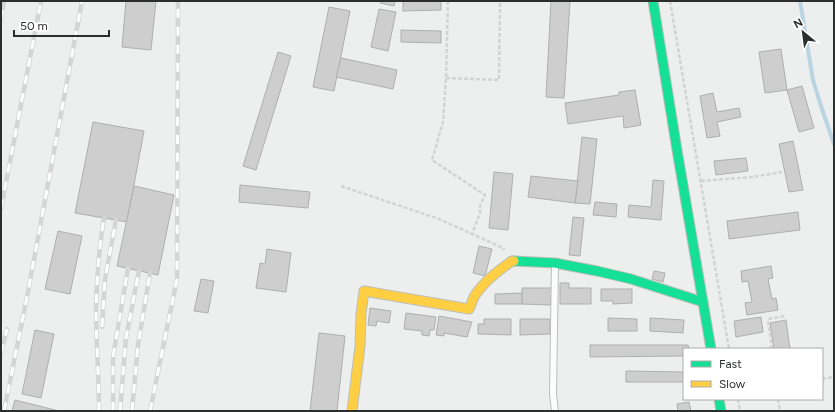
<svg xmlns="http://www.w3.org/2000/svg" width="835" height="412" viewBox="0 0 835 412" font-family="Figtree,sans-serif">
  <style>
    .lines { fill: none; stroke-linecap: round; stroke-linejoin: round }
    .stream { stroke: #bbd4e1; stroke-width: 4 }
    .building { fill: #cdcecd; stroke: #aeafae }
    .lane-casing { stroke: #bcbebd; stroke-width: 8 }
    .fast-casing { stroke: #bcbebd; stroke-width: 11 }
    .slow-casing { stroke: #bcbebd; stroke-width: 11 }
    .path { stroke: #d2d3d3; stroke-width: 2.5; stroke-dasharray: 4 2; stroke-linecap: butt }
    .lane { stroke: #fcfcfc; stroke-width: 6 }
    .fast { stroke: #16e098; stroke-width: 9 }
    .slow { stroke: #ffcf43; stroke-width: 9 }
    .rail-casing { stroke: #d5d5d5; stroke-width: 4.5 }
    .rail { stroke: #fff; stroke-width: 3; stroke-dasharray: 9; stroke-linecap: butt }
  </style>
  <rect width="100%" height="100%" fill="#edeeee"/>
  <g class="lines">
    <polyline class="stream" points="800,1 813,80 821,106 834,144"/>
  </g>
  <g class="building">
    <polygon points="126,1 156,1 151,50 122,47"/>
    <polygon points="381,1 395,1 394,6 380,3"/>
    <polygon points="403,1 441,1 441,10 403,11"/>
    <polygon points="551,1 570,1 564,98 546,97"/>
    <polygon points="329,7 350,11 334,91 313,87"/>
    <polygon points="379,9 396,12 388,51 371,47"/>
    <polygon points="401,30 441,31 441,43 401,42"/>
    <polygon points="781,49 787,90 765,93 759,52"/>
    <polygon points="278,52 291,56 256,170 243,166"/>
    <polygon points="341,58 397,70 393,89 336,77"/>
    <polygon points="802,86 814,128 799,132 787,90"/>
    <polygon points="635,90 641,125 624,128 623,116 568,124 565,103 619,95 619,92"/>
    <polygon points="713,93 717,112 739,108 741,117 717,122 720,136 707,138 700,96"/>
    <polygon points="93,122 144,131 127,222 75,213"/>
    <polygon points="582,137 597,139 590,204 575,203"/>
    <polygon points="793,141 803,190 789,192 779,144"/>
    <polygon points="746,158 748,171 716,175 714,161"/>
    <polygon points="494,172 513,174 508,230 489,228"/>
    <polygon points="531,176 578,181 575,203 528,197"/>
    <polygon points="653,180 664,181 661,220 628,217 629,205 651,207"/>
    <polygon points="240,185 310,192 308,208 239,202"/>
    <polygon points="134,186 174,195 158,275 117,266"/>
    <polygon points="595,202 617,204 616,217 593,215"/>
    <polygon points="798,212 800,230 729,239 727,221"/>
    <polygon points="573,217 584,218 580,256 569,255"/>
    <polygon points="58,231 82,236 70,294 45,289"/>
    <polygon points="479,246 492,249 485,276 473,273"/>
    <polygon points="267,249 291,253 286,292 256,288 260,263 265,264"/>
    <polygon points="771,266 773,278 768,279 772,299 776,298 778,310 747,315 745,303 752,302 748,281 742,282 741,271"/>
    <polygon points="654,271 665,273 663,282 652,279"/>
    <polygon points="201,279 214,281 208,313 194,311"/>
    <polygon points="560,283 569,283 569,288 591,288 591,304 560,304"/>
    <polygon points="522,288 552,288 551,305 522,304"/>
    <polygon points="601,289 632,289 632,303 613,304 613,301 601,301"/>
    <polygon points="522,293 522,304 495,304 495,294"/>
    <polygon points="370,308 391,311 389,323 377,321 376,326 368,325"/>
    <polygon points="406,313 436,317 434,330 430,330 429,336 422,335 422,331 404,329"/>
    <polygon points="439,316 472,322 467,337 444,333 444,336 436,335"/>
    <polygon points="761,317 763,332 736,337 734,321"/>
    <polygon points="608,318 637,319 637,331 608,331"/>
    <polygon points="650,318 684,320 683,333 650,331"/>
    <polygon points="484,319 511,319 511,335 478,334 478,324 484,324"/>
    <polygon points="520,319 550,319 550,334 520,335"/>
    <polygon points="786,320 790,349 774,349 770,323"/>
    <polygon points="35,330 54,334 41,398 22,394"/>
    <polygon points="319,333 345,336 337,411 310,411"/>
    <polygon points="590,345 688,345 689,349 684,349 684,356 590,357"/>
    <polygon points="626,371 684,372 684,382 626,382"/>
    <polygon points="15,400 59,411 12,411"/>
    <polygon points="689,402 691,411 678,411 677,404"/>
  </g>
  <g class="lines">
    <g class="lane-casing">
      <polyline id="lane" points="555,264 553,394 555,411"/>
    </g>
    <g class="fast-casing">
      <g id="fast">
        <polyline points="653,1 677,150 711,349"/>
        <polyline points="514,261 555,263 597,271 631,279 703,302"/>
        <polyline points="719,399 721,411"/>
      </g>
    </g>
    <g class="slow-casing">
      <path id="slow" d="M 352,411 L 360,346 L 361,314 L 364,291 L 469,309 C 471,305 472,301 474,297 C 483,282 498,271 512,261 L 514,261"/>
    </g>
    <g class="path">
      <polyline points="448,1 446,78 443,122 432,160 485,195 480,206 480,213 472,234"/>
      <polyline points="670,1 729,349"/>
      <polyline points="446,78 499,80 500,1"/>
      <polyline points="701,181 752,177 782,172"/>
      <polyline points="341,186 439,219 503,248 504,250"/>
      <polyline points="766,349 772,348"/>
      <polyline points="772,349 768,321 769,319 784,316"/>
      <polyline points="822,379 834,377"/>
      <polyline points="738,399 740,411"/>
      <polyline points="778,399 780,411"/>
    </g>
    <use href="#lane" class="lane"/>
    <use href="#fast" class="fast"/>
    <use href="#slow" class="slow"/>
    <g class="rail-casing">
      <g id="rail">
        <polyline points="1,19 4,1"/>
        <polyline points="1,208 41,1"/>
        <polyline points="102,327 105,279 116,220"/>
        <polyline points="1,353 7,329"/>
        <polyline points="4,411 27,297 82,1"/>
        <path d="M 99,411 C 99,376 96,341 96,307 C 97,277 99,247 104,218"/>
        <polyline points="113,411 113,357 128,268"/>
        <polyline points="120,411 126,338 139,271"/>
        <polyline points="132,411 138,345 150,273"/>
        <polyline points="150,411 177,279 178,1"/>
      </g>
    </g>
    <use href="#rail" class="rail"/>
  </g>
  <rect width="835" height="412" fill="none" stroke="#2c2d2d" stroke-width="4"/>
  <rect x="683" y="348" width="140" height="52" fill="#ffffff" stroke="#ababab"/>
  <rect x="691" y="361" width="20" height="6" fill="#16e098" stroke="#ababab"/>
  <text x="719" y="368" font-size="12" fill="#2c2d2d">Fast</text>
  <rect x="691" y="381" width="20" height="6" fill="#ffcf43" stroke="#ababab"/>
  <text x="719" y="388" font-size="12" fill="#2c2d2d">Slow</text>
  <g transform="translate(803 32) rotate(331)" stroke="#ffffff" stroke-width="3" paint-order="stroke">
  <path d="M0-3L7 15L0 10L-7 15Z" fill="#2c2d2d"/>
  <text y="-6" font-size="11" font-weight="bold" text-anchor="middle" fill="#2c2d2d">N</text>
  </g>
  <path d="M14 30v6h95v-6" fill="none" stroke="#2c2d2d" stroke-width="2"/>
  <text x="20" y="30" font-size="12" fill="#2c2d2d" stroke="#ffffff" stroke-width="3" paint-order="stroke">50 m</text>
</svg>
